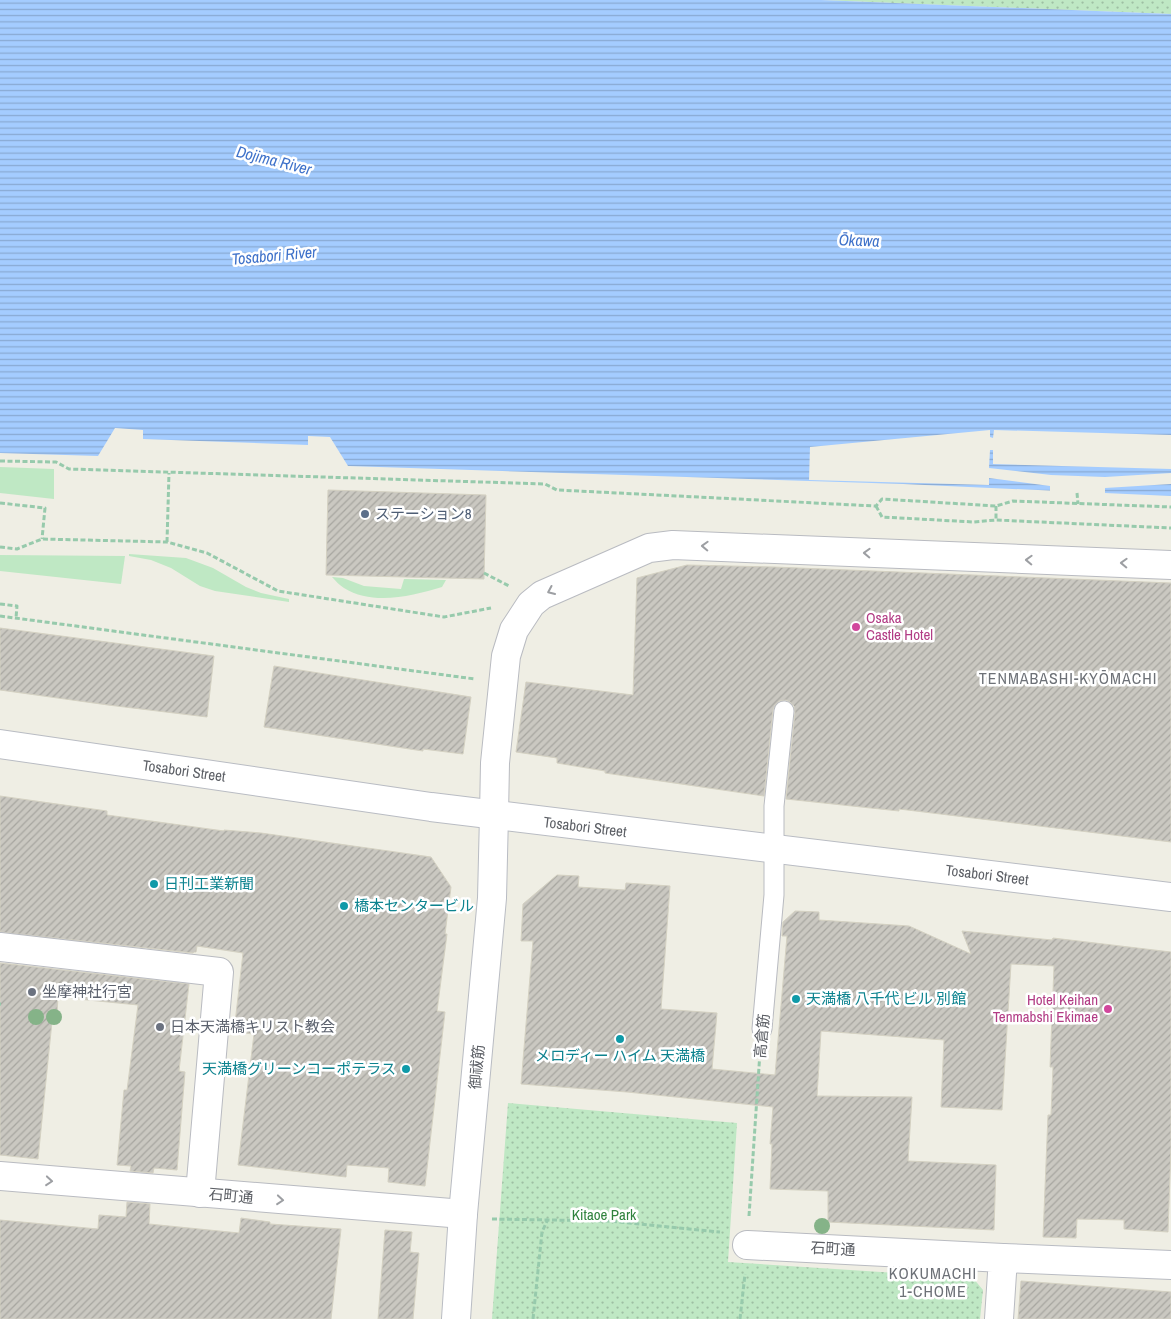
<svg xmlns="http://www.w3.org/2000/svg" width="1171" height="1319" viewBox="0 0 1171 1319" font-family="'Archivo Narrow','Noto Sans JP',sans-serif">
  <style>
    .green { fill: #bfe8c4 }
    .park { fill: url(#park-dots) }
    .water { fill: url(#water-rules) }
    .pier { fill: #efeee4 }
    .building { fill: url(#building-hatch); stroke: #d4d1c2 }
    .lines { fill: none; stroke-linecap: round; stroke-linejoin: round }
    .lane-casing { stroke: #b9bbc1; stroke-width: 21 }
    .street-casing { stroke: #b9bbc1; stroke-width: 30 }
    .secondary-casing { stroke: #b9bcc3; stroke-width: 30 }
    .path { stroke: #97caac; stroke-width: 3; stroke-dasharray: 5 2.5; stroke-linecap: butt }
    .lane { stroke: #fff; stroke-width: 19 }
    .street { stroke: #fff; stroke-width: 28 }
    .secondary { stroke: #fff; stroke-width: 28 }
    .tree { fill: #85b388 }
    .oneway { stroke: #9d9fa3 }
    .service-dot { fill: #5c6f8a; stroke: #fff; stroke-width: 2 }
    .hotel-dot { fill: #d1479c; stroke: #fff; stroke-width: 2 }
    .culture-dot { fill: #0f9aa8; stroke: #fff; stroke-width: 2 }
    .worship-dot { fill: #6b7280; stroke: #fff; stroke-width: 2 }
    .labels { text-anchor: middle; stroke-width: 5; stroke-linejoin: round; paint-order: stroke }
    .service-label { font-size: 15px; fill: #4e5e75; stroke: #fff; text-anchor: start }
    .hotel-label { font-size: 15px; fill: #b23c85; stroke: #fff; text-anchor: start }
    .street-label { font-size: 15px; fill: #5c5f65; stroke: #fff }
    .culture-label { font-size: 15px; fill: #0d838f; stroke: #fff; text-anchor: start }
    .worship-label { font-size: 15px; fill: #5b616d; stroke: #fff; text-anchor: start }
    .park-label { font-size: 15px; fill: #2f823d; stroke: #fff }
    .water-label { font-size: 16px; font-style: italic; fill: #3f72ca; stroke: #fff }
    .neighbourhood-label { font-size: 16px; letter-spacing: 1px; fill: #6d7177; stroke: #fff }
  </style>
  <defs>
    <pattern id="park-dots" width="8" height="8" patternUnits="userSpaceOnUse" patternTransform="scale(1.25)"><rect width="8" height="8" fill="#bfe8c4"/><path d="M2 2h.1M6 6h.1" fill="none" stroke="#9ebfa3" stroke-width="1.8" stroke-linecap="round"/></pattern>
    <pattern id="water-rules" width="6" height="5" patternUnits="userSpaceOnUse" patternTransform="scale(1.25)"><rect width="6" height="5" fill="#a4ccff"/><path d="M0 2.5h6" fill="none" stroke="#89a9d2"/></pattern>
    <pattern id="building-hatch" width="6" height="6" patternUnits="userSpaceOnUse" patternTransform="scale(1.25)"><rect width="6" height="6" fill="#cac8c1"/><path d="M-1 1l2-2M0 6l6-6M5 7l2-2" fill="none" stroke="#a7a6a0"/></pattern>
  </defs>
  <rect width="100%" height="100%" fill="#efeee4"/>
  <g class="green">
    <polygon points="0,467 54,469 54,499 0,493"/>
    <polygon points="129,554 186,558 213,568 246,587 261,593 289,599 289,602 215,591 200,586 171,568 151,560 129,556"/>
    <polygon points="0,555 125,556 121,584 0,571"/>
    <path d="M 332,577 L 343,578 L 364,586 L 401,589 L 404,579 L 446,580 L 442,587 C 412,596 373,606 344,588 C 339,585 336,581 332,577 Z"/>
  </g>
  <g class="park">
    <polygon points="821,0 1171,0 1171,14"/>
    <polygon points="508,1103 737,1123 728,1262 973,1278 983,1290 980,1319 492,1319"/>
  </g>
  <polygon class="water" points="0,0 821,0 1171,14 1171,496 903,484 348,466 330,437 308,436 308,445 143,439 143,430 115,428 98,456 0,453"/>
  <polygon class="pier" points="990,430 990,437 993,438 994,430 1171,435 1171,469 993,464 993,450 990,450 989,468 1051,475 1105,477 1171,473 1171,484 1105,488 1105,494 1050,492 1050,486 989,478 989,485 809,480 810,447"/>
  <g class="building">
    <polygon points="328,490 486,495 484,579 326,575"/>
    <polygon points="687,565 774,567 1171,583 1171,842 899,809 899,811 786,799 795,712 794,706 790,702 786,700 779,701 775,705 773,710 764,796 605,773 605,771 557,763 557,758 516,752 526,682 633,695 637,578"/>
    <polygon points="0,628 214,656 207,717 108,705 0,690"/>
    <polygon points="274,666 471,697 463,754 423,749 423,751 264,727"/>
    <polygon points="0,796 107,811 107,815 224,831 224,830 261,833 431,857 451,887 445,934 447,934 437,1011 445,1012 425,1186 388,1182 389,1168 347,1165 346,1177 238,1165 254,1034 234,1032 243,953 197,946 196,952 194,952 193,953 0,932"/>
    <polygon points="557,875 579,876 578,887 625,890 626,883 670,886 661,1009 717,1013 712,1069 775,1075 787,936 782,936 783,922 795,911 819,912 819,920 909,926 971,954 962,931 1052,940 1053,938 1171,952 1171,1148 1168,1232 1124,1229 1124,1220 1077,1219 1076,1238 1043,1237 1048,1115 1051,1115 1053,1067 1050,1067 1054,966 1011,964 1002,1110 941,1107 944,1040 821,1031 817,1096 912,1097 908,1161 996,1165 994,1230 828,1222 828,1191 770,1189 772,1144 770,1144 773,1107 627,1092 521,1084 533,941 521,941 523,904"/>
    <polygon points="0,963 189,984 179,1071 185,1072 177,1170 154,1168 153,1173 130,1171 131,1166 117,1165 124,1090 127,1090 138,1005 58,997 57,1013 53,1012 38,1159 0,1155"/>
    <polygon points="127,1202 150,1204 149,1224 239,1233 241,1218 270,1222 270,1224 341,1229 331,1319 0,1319 0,1220 98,1229 99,1215 126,1217"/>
    <polygon points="385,1230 412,1232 410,1252 419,1253 413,1319 378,1319"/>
    <polygon points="1021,1281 1171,1292 1171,1319 1018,1319"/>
  </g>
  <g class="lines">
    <g class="lane-casing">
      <polyline id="lane" points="762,1029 774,895 774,806 784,711"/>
    </g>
    <g class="street-casing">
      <g id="street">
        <polyline points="494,815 495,763 506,656 514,630 531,604 542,595 649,548 673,545 1171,565"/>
        <polyline points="0,947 219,972 200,1193"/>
        <polyline points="0,1176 463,1214"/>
        <polyline points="747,1245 1003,1258 999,1319"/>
      </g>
    </g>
    <g class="secondary-casing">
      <g id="secondary">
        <polyline points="0,744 431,807 1171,897"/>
        <polyline points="1003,1258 1171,1265"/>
        <polyline points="456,1319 463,1214 492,898 494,815"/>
      </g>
    </g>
    <g class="path">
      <polyline points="0,461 56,462 69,469 545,484 557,490 876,506 882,499 996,506 1013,501 1171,507"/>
      <polyline points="1077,493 1078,504"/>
      <polyline points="0,503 45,508 42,539"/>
      <polyline points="876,506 882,517 974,522 996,520 1171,528"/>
      <polyline points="996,506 996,520"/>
      <polyline points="167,542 169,473"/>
      <polyline points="0,547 17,549 42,539 167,542 207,553 278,591 444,617 491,608"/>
      <polyline points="484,573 509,586"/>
      <polyline points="0,604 17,606 16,618"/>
      <polyline points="0,616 475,679"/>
      <polyline points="0,1004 1,1004"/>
      <polyline points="749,1216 760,1052"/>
      <polyline points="492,1219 609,1221 720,1232"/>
      <polyline points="533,1319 542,1232 548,1219"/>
      <polyline points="740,1319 745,1274"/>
    </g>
    <use href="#lane" class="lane"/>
    <use href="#street" class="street"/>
    <use href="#secondary" class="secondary"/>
  </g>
  <g class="tree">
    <circle cx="36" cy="1017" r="8"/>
    <circle cx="54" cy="1017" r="8"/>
    <circle cx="822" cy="1226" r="8"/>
  </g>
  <defs><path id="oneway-chevron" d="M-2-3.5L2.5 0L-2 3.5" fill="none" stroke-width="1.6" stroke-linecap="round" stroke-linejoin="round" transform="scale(1.25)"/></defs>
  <g class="oneway">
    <use href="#oneway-chevron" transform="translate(705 546) rotate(-178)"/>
    <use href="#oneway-chevron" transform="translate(867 553) rotate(-178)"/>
    <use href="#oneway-chevron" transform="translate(1029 560) rotate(-178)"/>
    <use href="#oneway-chevron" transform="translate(1124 563) rotate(-178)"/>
    <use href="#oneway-chevron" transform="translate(551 591) rotate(156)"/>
    <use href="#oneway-chevron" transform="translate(49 1181) rotate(5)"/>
    <use href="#oneway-chevron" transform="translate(280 1200) rotate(5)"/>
  </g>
  <circle class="service-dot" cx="365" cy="514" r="5"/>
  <g class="hotel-dot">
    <circle cx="856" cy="627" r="5"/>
    <circle cx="1108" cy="1009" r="5"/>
  </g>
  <g class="culture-dot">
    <circle cx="154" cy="884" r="5"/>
    <circle cx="344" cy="906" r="5"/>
    <circle cx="796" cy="999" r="5"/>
    <circle cx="620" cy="1039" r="5"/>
    <circle cx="406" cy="1069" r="5"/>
  </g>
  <g class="worship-dot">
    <circle cx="32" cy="992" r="5"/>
    <circle cx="160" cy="1027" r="5"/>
  </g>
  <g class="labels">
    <g class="service-label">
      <text x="375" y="519">ステーション8</text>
    </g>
    <g class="hotel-label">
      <text x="866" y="623">Osaka<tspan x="866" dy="17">Castle Hotel</tspan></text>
      <text x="1098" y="1005" text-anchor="end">Hotel Keihan<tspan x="1098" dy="17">Tenmabshi Ekimae</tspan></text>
    </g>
    <g class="street-label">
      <text transform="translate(184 771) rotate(8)" y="5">Tosabori Street</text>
      <text transform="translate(585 827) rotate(7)" y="5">Tosabori Street</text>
      <text transform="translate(987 875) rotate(7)" y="5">Tosabori Street</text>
      <text transform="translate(762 1036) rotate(-85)" y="5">高倉筋</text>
      <text transform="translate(477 1067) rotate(-85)" y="5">御祓筋</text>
      <text transform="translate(231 1196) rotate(5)" y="5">石町通</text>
      <text transform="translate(833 1249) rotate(3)" y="5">石町通</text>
    </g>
    <g class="culture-label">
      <text x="164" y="889">日刊工業新聞</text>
      <text x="354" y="911">橋本センタービル</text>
      <text x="806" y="1004">天満橋 八千代 ビル 別館</text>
      <text x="620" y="1061" text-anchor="middle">メロディー ハイム 天満橋</text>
      <text x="396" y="1074" text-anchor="end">天満橋グリーンコーポテラス</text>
    </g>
    <g class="worship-label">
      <text x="42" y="997">坐摩神社行宮</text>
      <text x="170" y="1032">日本天満橋キリスト教会</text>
    </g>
    <g class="park-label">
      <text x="604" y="1220">Kitaoe Park</text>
    </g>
    <g class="water-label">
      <text transform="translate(274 160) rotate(14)" y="6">Dojima River</text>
      <text transform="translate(859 240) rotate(2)" y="6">Ōkawa</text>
      <text transform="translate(274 255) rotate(-5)" y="6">Tosabori River</text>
    </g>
    <g class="neighbourhood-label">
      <text x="1068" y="684">TENMABASHI-KYŌMACHI</text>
      <text x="933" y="1279">KOKUMACHI<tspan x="933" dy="18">1-CHOME</tspan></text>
    </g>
  </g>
</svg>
